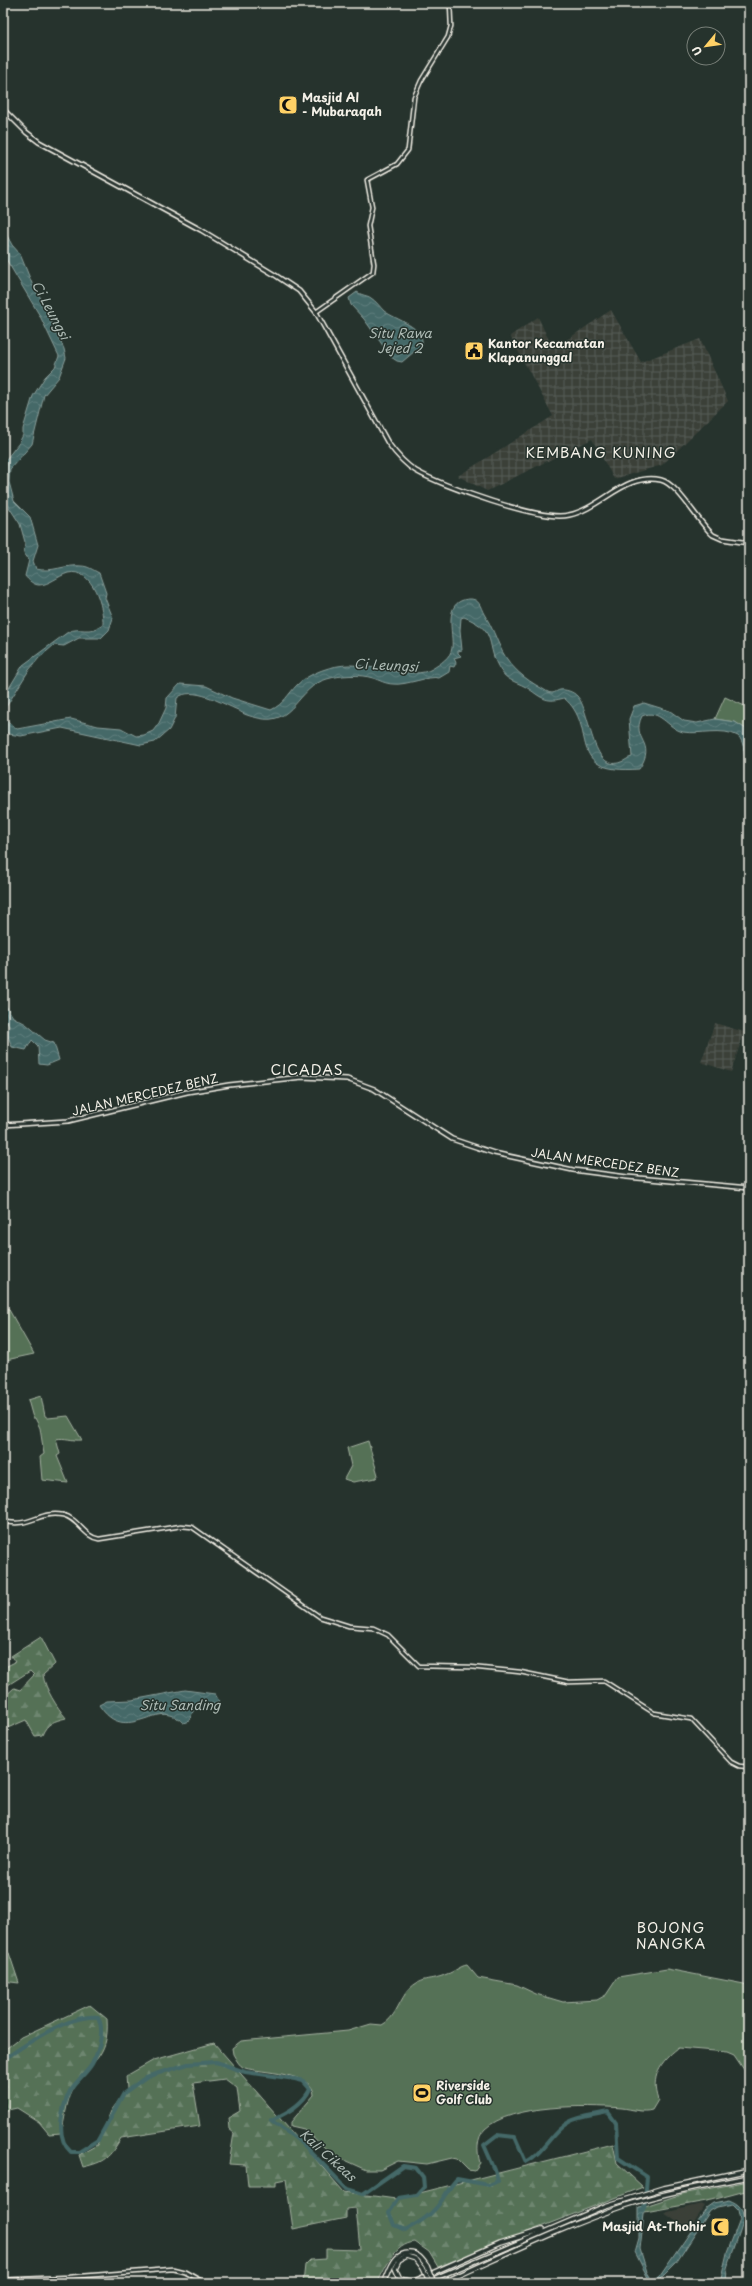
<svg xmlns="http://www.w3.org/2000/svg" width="752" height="2286" viewBox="0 0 752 2286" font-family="'Playpen Sans',sans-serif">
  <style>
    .built { fill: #3b4139 }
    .industrial { fill: url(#industrial-grid) }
    .green { fill: #557157; stroke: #a4b1a0 }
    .forest { fill: url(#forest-firs); stroke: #a4b1a0 }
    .water { fill: url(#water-waves); stroke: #8a9f9b }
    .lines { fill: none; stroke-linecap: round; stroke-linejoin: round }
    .river { stroke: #446968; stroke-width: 4 }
    .secondary-casing { stroke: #f4f1e8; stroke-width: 5.5 }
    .primary-casing { stroke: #f4f1e8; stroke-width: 6 }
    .highway-casing { stroke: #f4f1e8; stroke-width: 6 }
    .secondary { stroke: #26332d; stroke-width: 2.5 }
    .primary { stroke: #26332d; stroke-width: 3 }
    .highway { stroke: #26332d; stroke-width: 3.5 }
    .highway-bridge-casing { stroke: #f4f1e8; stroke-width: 6; stroke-linecap: butt }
    .highway-bridge { stroke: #26332d; stroke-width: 3.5 }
    .labels { text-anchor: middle; stroke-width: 3; stroke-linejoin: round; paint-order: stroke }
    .poi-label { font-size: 12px; font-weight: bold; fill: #f4f1e8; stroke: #26332d; text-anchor: start }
    .street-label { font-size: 12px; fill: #f4f1e8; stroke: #26332d }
    .water-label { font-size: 13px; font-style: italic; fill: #aebbb5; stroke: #26332d }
    .quarter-label { font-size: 14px; letter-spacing: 1px; fill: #f4f1e8; stroke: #26332d }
  </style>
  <defs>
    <pattern id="industrial-grid" width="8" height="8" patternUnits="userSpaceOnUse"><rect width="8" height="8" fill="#3b4139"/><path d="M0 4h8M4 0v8" fill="none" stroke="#585d56"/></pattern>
    <pattern id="forest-firs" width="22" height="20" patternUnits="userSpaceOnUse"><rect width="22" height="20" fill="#557157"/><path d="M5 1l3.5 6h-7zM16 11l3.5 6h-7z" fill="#6e866f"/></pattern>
    <pattern id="water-waves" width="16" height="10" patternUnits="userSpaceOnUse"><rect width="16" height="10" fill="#446968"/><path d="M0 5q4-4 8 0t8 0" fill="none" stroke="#607f7e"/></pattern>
  </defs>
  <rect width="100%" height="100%" fill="#26332d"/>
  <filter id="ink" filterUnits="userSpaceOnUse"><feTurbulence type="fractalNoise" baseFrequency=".025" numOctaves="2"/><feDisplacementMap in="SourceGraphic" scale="8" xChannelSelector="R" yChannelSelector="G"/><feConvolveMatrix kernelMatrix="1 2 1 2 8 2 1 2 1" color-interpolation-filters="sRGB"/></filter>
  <g filter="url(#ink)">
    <polygon class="built" points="701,2204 705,2206 689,2230 664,2213"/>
    <g class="industrial">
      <polygon points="611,310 641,362 700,339 728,401 662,465 614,479 592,439 487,491 458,476 553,416 510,336 538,317 553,349"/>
      <polygon points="715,1023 744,1032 731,1072 701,1062"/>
    </g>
    <g class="green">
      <polygon points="725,697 749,708 749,731 735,722 715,719"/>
      <polygon points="8,1308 34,1354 6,1360 3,1355 3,1310"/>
      <path d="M 41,1396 L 45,1416 L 48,1418 L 68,1416 L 82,1440 C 72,1441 65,1437 56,1439 L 60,1454 L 57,1456 L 68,1483 L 42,1480 L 40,1457 L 44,1454 L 40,1428 L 35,1418 L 33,1418 L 28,1400 Z"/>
      <polygon points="368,1441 378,1475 376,1478 353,1482 344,1479 351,1466 347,1448"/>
      <path d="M 467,1965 L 478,1978 L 517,1985 L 536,1994 L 563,2002 L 597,2000 L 606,1995 L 618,1977 L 667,1969 L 744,1984 L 749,1986 L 749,2077 L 734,2055 L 727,2052 L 678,2048 C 660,2062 650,2077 658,2100 L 652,2110 C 642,2113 632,2109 622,2108 C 587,2105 511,2104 485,2129 C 476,2138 477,2152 480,2163 L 474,2171 L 468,2170 L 457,2159 L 452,2158 L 427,2164 L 398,2161 L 380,2170 L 366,2170 L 333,2155 L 304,2129 L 291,2126 L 291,2122 L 314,2095 C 314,2072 261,2073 245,2068 C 239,2066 236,2059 233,2054 L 232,2048 L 241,2041 L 348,2031 L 371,2024 L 382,2025 C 395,2018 398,2004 406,1993 C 420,1975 430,1982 447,1974 C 454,1972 460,1966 467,1965 Z"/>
    </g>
    <g class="forest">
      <path d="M 41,1637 L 55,1664 L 43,1675 C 45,1689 57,1707 66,1718 C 54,1721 47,1723 42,1735 L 35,1736 L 26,1720 L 3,1730 L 3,1698 L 14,1688 L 20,1690 L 34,1675 L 30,1671 L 8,1685 L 3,1680 L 3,1668 L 15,1662 L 11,1656 Z"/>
      <polygon points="3,1947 9,1953 19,1983 3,1981"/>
      <path d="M 90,2005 L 107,2019 C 110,2060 88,2061 72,2091 C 66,2103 65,2120 61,2133 L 49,2134 L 39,2122 L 17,2108 L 3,2111 L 3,2051 L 21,2037 Z"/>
      <path d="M 214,2043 L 344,2192 L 396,2199 L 613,2144 L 617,2163 L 643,2187 L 438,2267 L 429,2252 L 415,2242 C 394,2244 387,2266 377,2283 L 303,2283 L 305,2265 L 310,2260 L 326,2259 L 326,2249 L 360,2250 L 356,2208 L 346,2209 L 346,2218 L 293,2229 L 286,2179 L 276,2181 L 276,2186 L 248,2186 L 246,2165 L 229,2164 L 234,2133 L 229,2129 L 228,2118 L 240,2111 L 237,2088 L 225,2079 L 193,2083 L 200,2126 L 121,2138 C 109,2158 105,2162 83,2167 L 79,2155 L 97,2145 L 111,2111 L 127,2089 L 126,2076 L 154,2060 Z"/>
      <polygon points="749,2181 749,2190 712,2200 645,2212 645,2206 682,2194"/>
    </g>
    <g class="water">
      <path d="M 3,228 L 12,245 L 20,254 L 33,286 L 40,297 L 64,349 L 66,358 L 59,377 L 44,395 L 32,444 L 10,469 L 9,482 L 14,501 L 30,517 L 38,545 L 33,561 L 36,569 C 52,573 65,564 81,566 C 88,566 93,570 99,573 L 106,593 L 105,598 L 113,618 L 109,630 L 101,638 L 79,638 L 64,646 L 54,645 L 39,658 L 29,670 L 6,707 L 5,719 L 17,729 L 71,719 L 98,726 L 121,728 L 136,736 L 144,735 L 153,731 L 159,723 L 166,708 L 167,698 L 180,684 L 206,686 L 232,698 L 271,710 C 284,704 288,694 297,685 C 309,673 332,665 349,665 C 373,665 414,680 432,669 C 440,664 451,657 452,648 C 454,633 442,602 468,599 C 480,598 480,607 484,614 C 492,626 496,639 502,651 C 511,668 525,679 541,688 C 545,690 548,693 552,693 C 555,693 558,690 560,690 C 565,689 574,692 577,696 C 591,710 591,774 621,762 C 625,761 627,758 632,757 L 629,719 L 634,706 L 644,703 L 670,711 L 684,721 L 697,723 L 715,719 L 735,722 L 749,731 L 749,822 C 738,803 752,747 738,736 C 722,727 700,735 683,732 C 667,728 660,708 642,716 C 630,741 658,741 639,769 C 562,775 600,728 564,698 C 547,703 543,699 529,689 C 519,682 508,682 501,671 C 484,646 500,631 464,617 L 461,618 L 460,630 L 462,650 L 458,651 L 458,653 L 461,656 L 454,658 L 456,663 L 454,667 L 450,666 L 449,672 L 439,678 C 430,675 405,686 393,684 C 386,684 379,680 373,678 C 360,674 340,675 327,679 C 297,687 294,727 258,718 C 250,716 244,715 238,710 C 223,704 192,685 177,698 L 175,718 L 169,730 L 155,742 L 141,745 L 62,728 L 21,736 L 9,734 L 3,729 L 3,698 L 23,665 L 68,632 C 80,626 89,635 103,625 C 104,608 93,567 68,573 C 58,576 49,585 39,585 C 34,585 28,580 25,576 L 29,560 L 24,553 L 25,542 L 20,524 L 7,504 L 3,492 L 3,463 L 19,443 L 23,435 L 23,429 L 33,396 L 45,377 L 55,367 L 59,356 L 40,316 L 3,254 Z"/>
      <path d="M 357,292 C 363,296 367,295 371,298 C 376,301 380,307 384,311 C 396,320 425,327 422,345 L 402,362 L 397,361 L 391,357 L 364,319 L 351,305 L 349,298 Z"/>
      <polygon points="3,1001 13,1017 26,1024 45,1040 54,1043 59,1060 47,1065 39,1064 38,1046 32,1040 26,1050 12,1047 8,1036 9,1026 3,1015"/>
      <path d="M 185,1690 L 215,1694 L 219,1701 L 214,1705 L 194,1709 L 189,1721 L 183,1723 C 158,1695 127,1748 99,1705 L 107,1701 L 132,1700 Z"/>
      <path d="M 729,2200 C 739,2204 743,2208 744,2219 L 727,2269 L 726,2283 L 720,2283 L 727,2253 L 740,2219 L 738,2209 L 733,2204 L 717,2207 L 710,2211 L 676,2263 L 657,2282 L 650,2282 L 635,2252 L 639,2238 L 639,2207 L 645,2206 L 640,2249 L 647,2272 L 652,2280 L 660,2276 L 707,2208 L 714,2203 Z"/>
    </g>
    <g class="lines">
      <g class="river">
        <polyline points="3,1970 3,1974"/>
        <path d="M 3,2060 C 26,2044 69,2014 98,2017 C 105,2031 99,2051 92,2064 C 86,2074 76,2081 70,2091 C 61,2109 55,2138 71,2152 L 79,2152 L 98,2140 L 124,2093 L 146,2077 L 188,2064 L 216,2062 L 245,2072 L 295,2079 L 303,2081 L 310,2089 C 303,2105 285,2114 271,2120 L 303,2144 L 347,2189 L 363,2194 L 403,2166 L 416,2168 L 423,2177 L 424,2187 L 417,2195 L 398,2198 L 389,2212 L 394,2225 L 405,2230 C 416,2224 428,2218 436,2208 C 444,2199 448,2188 457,2179 L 489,2185 L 498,2181 L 495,2170 L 484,2145 L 497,2135 L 515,2137 L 526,2162 C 544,2153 551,2132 569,2122 C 579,2116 596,2115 608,2112 L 616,2123 L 618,2158 L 647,2177 L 644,2210"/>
      </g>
      <g class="secondary-casing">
        <g id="secondary">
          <polyline points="316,312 373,272 374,264 368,226 372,207 367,180 397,164 408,150 414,97 421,81 448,37 451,26 450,3"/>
          <path d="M 3,1521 C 29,1529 40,1510 63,1515 C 78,1518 84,1537 99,1539 L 181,1526 L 192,1527 L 320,1617 L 349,1626 L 373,1628 L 388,1635 L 419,1666 L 470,1667 L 520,1672 L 569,1682 L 604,1681 L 654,1713 L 691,1719 L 731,1762 L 739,1766 L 749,1767"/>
          <polyline points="3,2280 69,2277 173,2269 185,2272 205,2283"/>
        </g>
      </g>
      <g class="primary-casing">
        <g id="primary">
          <path d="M 3,109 L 26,132 L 39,142 L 201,230 L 275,275 L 299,291 L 316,312 L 388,443 C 396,454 404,464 416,471 C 442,486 541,522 569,515 C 602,508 625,472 661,480 C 678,484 698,522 713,535 L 722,539 L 749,543"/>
          <polyline points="3,1125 68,1121 187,1092 229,1085 302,1077 347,1079 374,1089 452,1139 494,1153 573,1170 627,1177 749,1188"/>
        </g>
      </g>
      <g class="highway-casing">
        <g id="highway">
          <polyline points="423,2268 416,2259 406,2256 399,2260 395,2268 400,2279 412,2282 500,2243 542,2230"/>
          <path d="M 384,2283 C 390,2271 393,2253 409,2253 C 418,2253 422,2259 427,2266"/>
          <polyline points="424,2283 605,2206 664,2188 749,2170"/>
          <path d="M 442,2283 C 503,2256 564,2226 627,2205 C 667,2192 708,2185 749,2177"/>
        </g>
      </g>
      <use href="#secondary" class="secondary"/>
      <use href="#primary" class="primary"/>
      <use href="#highway" class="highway"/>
      <g class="highway-bridge-casing">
        <g id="highway-bridge">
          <polyline points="427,2266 434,2283"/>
          <polyline points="423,2268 430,2283"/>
        </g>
      </g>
      <use href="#highway-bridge" class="highway-bridge"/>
    </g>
  </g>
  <defs>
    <g id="mosque-square" transform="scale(1)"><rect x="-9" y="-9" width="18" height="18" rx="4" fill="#ffd166" stroke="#26332d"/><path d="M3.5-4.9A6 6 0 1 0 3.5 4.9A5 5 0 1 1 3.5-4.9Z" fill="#111"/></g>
    <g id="civic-square" transform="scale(1)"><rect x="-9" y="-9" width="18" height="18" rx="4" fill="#ffd166" stroke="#26332d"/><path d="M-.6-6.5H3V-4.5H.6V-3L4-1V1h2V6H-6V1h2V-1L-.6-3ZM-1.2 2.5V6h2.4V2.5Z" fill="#111"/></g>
    <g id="stadium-square" transform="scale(1)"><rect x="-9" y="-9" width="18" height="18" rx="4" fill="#ffd166" stroke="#26332d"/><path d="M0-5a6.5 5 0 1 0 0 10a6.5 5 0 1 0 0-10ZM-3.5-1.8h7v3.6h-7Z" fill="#111"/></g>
  </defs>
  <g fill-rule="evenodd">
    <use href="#mosque-square" x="288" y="105"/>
    <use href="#civic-square" x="474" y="351"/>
    <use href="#stadium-square" x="422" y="2093"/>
    <use href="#mosque-square" x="720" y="2227"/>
  </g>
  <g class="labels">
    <g class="poi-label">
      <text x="302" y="102">Masjid Al<tspan x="302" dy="14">- Mubaraqah</tspan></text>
      <text x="488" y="348">Kantor Kecamatan<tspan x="488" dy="14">Klapanunggal</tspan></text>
      <text x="436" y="2090">Riverside<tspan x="436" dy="14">Golf Club</tspan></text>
      <text x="706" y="2231" text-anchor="end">Masjid At-Thohir</text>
    </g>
    <g class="street-label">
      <text transform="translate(145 1095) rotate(-13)" y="4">JALAN MERCEDEZ BENZ</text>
      <text transform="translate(605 1163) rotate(8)" y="4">JALAN MERCEDEZ BENZ</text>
    </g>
    <g class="water-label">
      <text transform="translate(51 310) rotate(62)" y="5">Ci Leungsi</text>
      <text x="400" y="338">Situ Rawa<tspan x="400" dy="15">Jejed 2</tspan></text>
      <text transform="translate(386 665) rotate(3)" y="5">Ci Leungsi</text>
      <text x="180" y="1710">Situ Sanding</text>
      <text transform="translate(328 2155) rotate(42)" y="5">Kali Cikeas</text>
    </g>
    <g class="quarter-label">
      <text x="601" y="458">KEMBANG KUNING</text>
      <text x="307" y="1075">CICADAS</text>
      <text x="671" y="1933">BOJONG<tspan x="671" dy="16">NANGKA</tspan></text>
    </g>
  </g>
  <rect width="752" height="2286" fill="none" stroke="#26332d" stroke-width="16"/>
  <rect x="8" y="8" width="736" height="2270" fill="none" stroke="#f4f1e8" stroke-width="1.5" filter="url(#ink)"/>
  <g transform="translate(706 46) rotate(241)"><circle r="19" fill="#26332d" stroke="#787f78"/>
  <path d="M0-3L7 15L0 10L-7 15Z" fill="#ffd166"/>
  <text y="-6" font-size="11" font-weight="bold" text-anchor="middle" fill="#f4f1e8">U</text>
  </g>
</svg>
